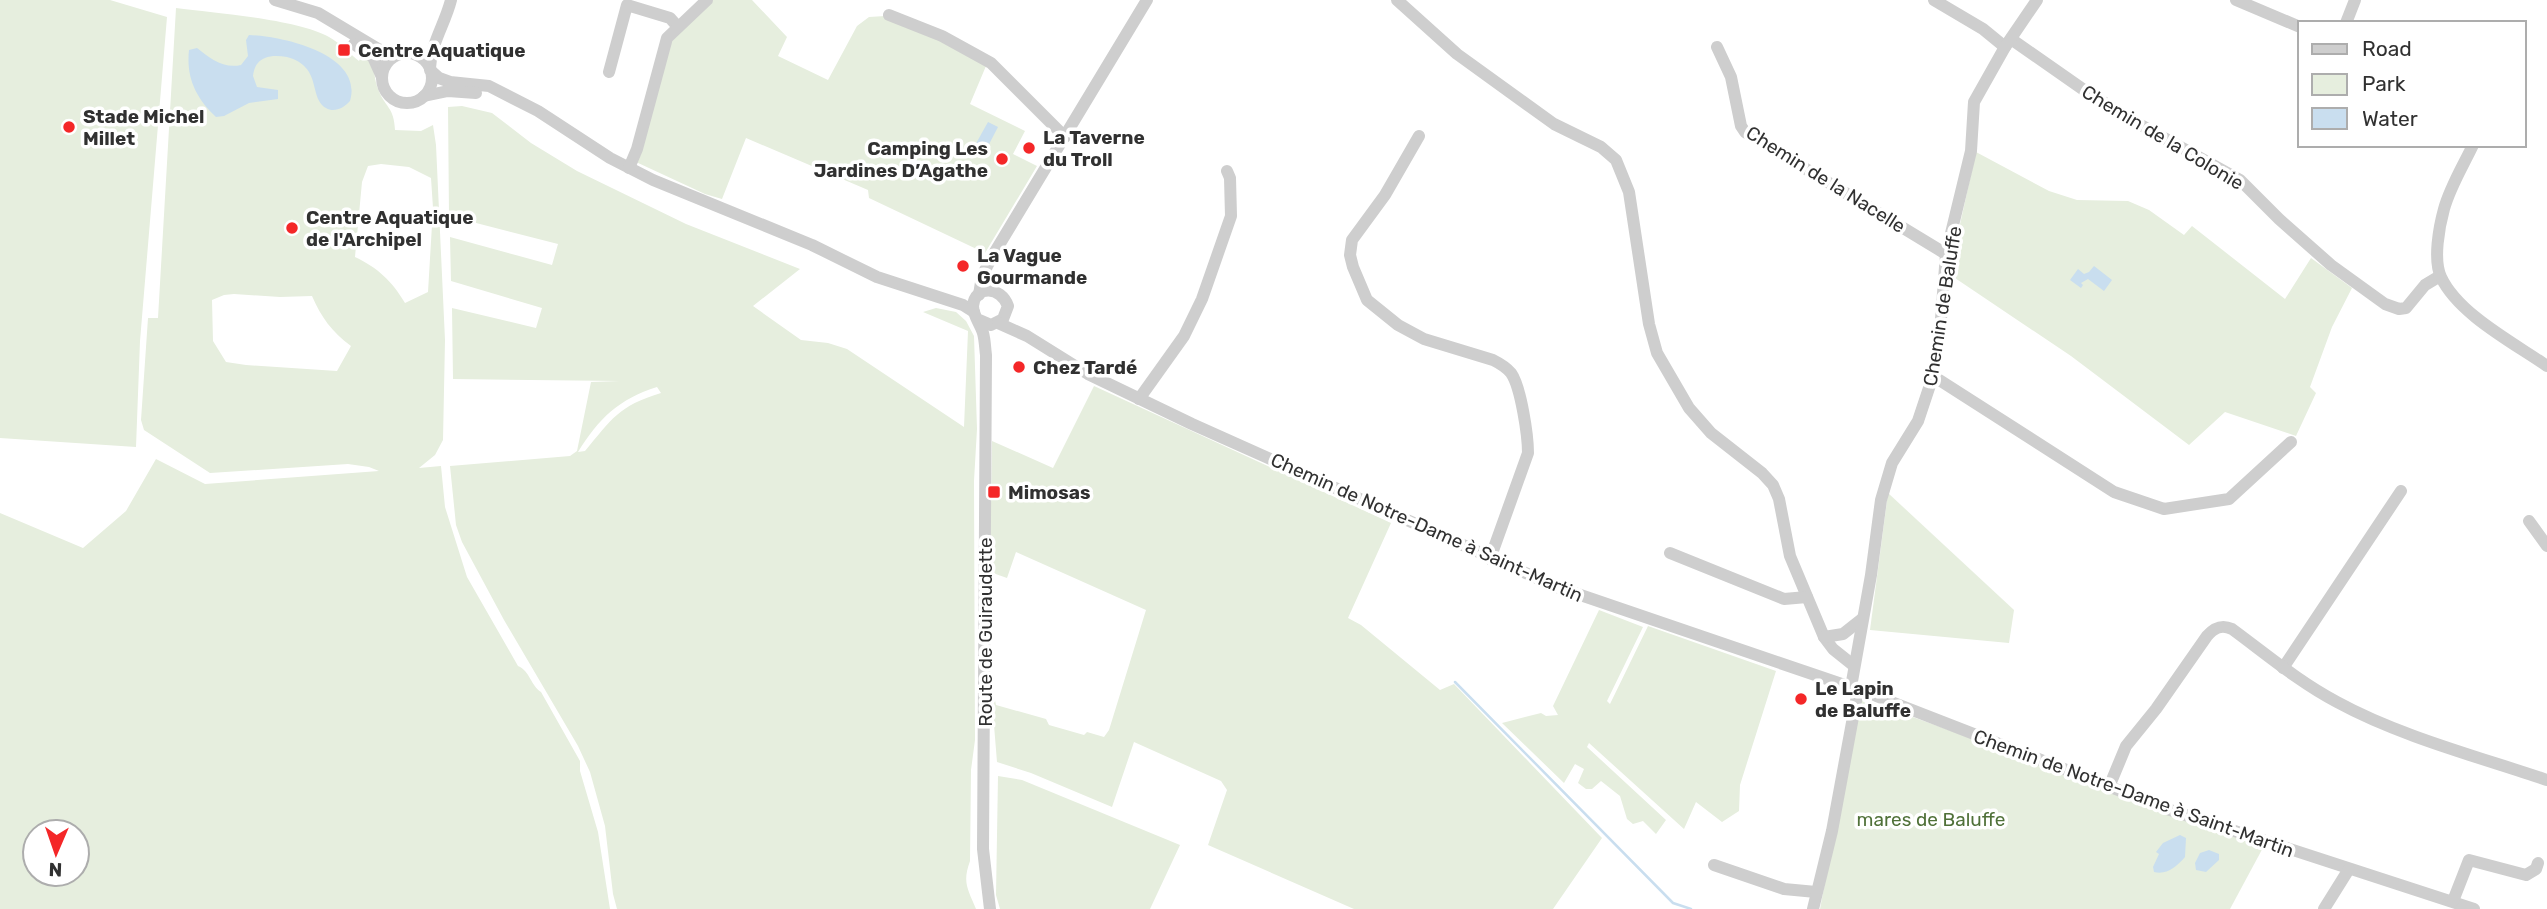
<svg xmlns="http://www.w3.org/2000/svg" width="2547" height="909" font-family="Rubik,sans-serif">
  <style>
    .green { fill: #e6eede; fill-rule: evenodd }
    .water { fill: #c9deef }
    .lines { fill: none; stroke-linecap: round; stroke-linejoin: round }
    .stream { stroke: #c9deef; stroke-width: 2.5 }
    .minor { stroke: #cecece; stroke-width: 12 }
    .poi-dot { fill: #f42728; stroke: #fff; stroke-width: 2.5 }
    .labels { text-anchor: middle; stroke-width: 7; stroke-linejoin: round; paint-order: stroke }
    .poi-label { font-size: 19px; font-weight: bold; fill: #313131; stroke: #fff; text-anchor: start }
    .street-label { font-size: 19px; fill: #313131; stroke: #fff }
    .park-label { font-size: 19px; fill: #507139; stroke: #fff }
  </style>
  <rect width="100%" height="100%" fill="#fff"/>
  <g class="green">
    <polygon points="0,0 110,0 167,17 140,341 136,447 0,438"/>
    <polygon points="710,0 752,0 787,37 778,56 828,80 857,26 869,17 885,16 929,34 986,66 970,104 1025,131 1013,154 1037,166 985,253 869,198 868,190 746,138 722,199 705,194 636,162 669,39"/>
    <path d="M176 8C215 13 297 19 329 37 340 43 349 53 359 61L362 54C378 66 372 73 378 89 385 108 394 106 395 130L421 131 433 125 436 145 445 340 443 440 435 455 419 468 441 466 445 507 467 577 518 666C530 671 531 686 541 692L580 761V771L598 832 610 909H0V513L83 548 126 511 156 459 205 484 379 471 369 467 348 464 210 473 144 430 141 420 148 318H158ZM381 164 409 167 431 178 433 208 428 292 405 303C392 281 378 268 355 257L362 182 368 166ZM234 294 280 297 312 296C321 317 332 332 351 346L337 371 246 365 226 362 213 341 212 300 224 295ZM35 832H77V874H35Z"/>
    <path d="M462 106 492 113 531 143 577 171 686 224 800 269 753 306 801 340 828 343 847 349 964 427 968 331 923 312 936 308 956 312 966 321 974 336 977 429 974 481 975 740 971 770 970 861C962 883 968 889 976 909H617L613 894 605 826 590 772 578 746 504 620 462 542 456 525 450 466 570 456 577 451 591 382 620 381 453 379 452 308 536 328 542 308 451 281 450 237 552 265 558 244 449 216 448 107ZM657 387 661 393C618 406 612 419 585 451L578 452C599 418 619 399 657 387Z"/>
    <polygon points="1976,152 2049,191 2077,200 2128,201 2149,210 2184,235 2192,226 2285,299 2311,258 2352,288 2332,327 2310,387 2316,393 2296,436 2225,412 2189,445 2071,356 1949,274"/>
    <polygon points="1094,386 1391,523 1348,618 1361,625 1440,690 1454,684 1602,838 1553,909 1354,909 1208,845 1227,790 1221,781 1134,742 1112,807 1031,773 997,762 990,676 996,705 1046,719 1049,725 1084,735 1087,732 1104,737 1109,730 1146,610 1016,552 1007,578 990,572 992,441 1053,468"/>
    <polygon points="1888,493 2014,610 2009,643 1870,630"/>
    <polygon points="1599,610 1643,627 1607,701 1610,704 1648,626 1776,671 1740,785 1739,811 1722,822 1696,802 1684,829 1589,743 1587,747 1666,820 1656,834 1643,821 1633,824 1627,819 1620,796 1601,781 1592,789 1586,789 1578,783 1584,769 1575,764 1564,783 1502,723 1541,713 1546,716 1558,715 1553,706"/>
    <polygon points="1860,698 2265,844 2230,909 1820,909"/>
    <polygon points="998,776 1022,780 1180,845 1150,909 1000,909 996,895"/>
  </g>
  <g class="water">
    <path d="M249 35C282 36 364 54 350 101 344 108 334 113 326 108 308 97 323 67 287 57 280 56 272 55 265 58 257 61 254 68 253 76L257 87 278 90V99L249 103 224 116 216 117C196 98 186 78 189 50L197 48C210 58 223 69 241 65L248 56 246 40Z"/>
    <polygon points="988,122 998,127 985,152 974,147"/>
    <polygon points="2094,266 2112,280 2104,291 2088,279 2081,283 2083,285 2081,288 2070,280 2078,269 2084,274 2089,272"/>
    <path d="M2180 835 2186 838 2185 857C2176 867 2167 875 2154 872L2153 867 2159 854 2156 852 2163 843Z"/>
    <polygon points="2209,850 2219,854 2219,860 2206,872 2196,870 2195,863 2200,853"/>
  </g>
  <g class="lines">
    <polyline class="stream" points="1455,682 1673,903 1691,909"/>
    <g class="minor">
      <polyline points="275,0 318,13 378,49 398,55"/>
      <polyline points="1397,0 1457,54 1554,124 1601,147 1616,160 1629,192 1649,324 1657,353 1689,408 1711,433 1762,473 1773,485 1779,499 1790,556 1824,637 1833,649 1853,665"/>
      <polyline points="1934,0 1983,29 2005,47"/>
      <polyline points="2236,0 2300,27"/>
      <polyline points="889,15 942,36 991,63 1065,137"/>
      <polyline points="2346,23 2355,0"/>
      <polyline points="2011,39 2084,90 2139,124 2240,180 2279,219 2331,265 2385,304 2399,309 2406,308 2425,285 2440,276"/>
      <polyline points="354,44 373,57 382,77"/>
      <polyline points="1717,47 1731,77 1741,126 1745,132 1946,254"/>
      <circle cx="407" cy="78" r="25"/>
      <path d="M430 68C431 43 445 24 451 0"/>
      <polyline points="430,70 439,78 450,82 489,86 538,111 610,158 653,180 812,245 877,277 963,305 974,312"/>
      <polyline points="609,72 627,5 670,18 678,27"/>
      <polyline points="424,96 448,91 476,93"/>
      <path d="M1419 136 1385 195 1352 240 1350 255 1353 267 1367 300 1398 325 1424 339 1493 360C1499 363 1506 367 1511 373 1521 387 1528 436 1528 453L1490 559"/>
      <path d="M2473 145C2463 166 2450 187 2444 209 2439 227 2433 260 2441 277 2458 314 2514 343 2547 366"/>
      <polyline points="629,168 637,149 667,38 707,0"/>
      <polyline points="979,295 982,276 993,255 1147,0"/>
      <path d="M977 319 991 325 1003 319 1008 306C1001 286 975 285 973 306 973 315 980 324 983 333 985 340 985 348 986 355L983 849 990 909"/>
      <polyline points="998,323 1027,336 1088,374 1192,424 1557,587 1871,694 2167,809 2474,909"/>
      <polyline points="1933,376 2114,492 2164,509 2229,499 2291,442"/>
      <polyline points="1139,399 1184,336 1202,299 1231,216 1230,178 1227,171"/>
      <polyline points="2529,521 2547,546"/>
      <polyline points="1670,553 1784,599 1807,597"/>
      <polyline points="1824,637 1843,634 1862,619"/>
      <polyline points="2283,668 2401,491"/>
      <polyline points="1851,687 1871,575 1881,500 1892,463 1918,421 1933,376 1939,345 1946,254 1971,151 1974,102 2005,47 2037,0"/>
      <path d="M2109 787 2126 746 2156 709 2207 636C2214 628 2221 624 2232 629 2266 654 2299 682 2337 702 2399 736 2479 757 2547 780"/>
      <polyline points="1714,865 1784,889 1816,892"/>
      <polyline points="2453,901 2469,860 2526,875 2536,869 2538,863"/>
      <polyline points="1813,909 1832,831 1858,690"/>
      <polyline points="2324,909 2349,869"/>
    </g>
  </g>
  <g class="poi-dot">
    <rect x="337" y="43" width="14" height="14" rx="3.5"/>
    <circle cx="69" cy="127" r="7"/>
    <circle cx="1029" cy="148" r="7"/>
    <circle cx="1002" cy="159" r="7"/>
    <circle cx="292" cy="228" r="7"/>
    <circle cx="963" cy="266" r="7"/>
    <circle cx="1019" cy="367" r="7"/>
    <rect x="987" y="485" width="14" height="14" rx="3.5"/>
    <circle cx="1801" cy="699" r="7"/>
  </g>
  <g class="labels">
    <g class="poi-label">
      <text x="358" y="57">Centre Aquatique</text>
      <text x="83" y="123">Stade Michel<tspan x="83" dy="22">Millet</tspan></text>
      <text x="1043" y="144">La Taverne<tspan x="1043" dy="22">du Troll</tspan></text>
      <text x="988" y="155" text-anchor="end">Camping Les<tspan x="988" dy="22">Jardines D’Agathe</tspan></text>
      <text x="306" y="224">Centre Aquatique<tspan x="306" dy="22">de l'Archipel</tspan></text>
      <text x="977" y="262">La Vague<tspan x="977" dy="22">Gourmande</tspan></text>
      <text x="1033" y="374">Chez Tardé</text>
      <text x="1008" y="499">Mimosas</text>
      <text x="1815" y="695">Le Lapin<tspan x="1815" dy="22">de Baluffe</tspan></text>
    </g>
    <g class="street-label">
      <text transform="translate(2163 137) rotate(31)" y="7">Chemin de la Colonie</text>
      <text transform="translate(1826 179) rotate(32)" y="7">Chemin de la Nacelle</text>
      <text transform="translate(1942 306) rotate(-81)" y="7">Chemin de Baluffe</text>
      <text transform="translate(1427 527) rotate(24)" y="7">Chemin de Notre-Dame à Saint-Martin</text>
      <text transform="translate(985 632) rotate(-90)" y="7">Route de Guiraudette</text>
      <text transform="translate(2134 793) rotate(20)" y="7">Chemin de Notre-Dame à Saint-Martin</text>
    </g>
    <g class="park-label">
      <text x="1931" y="826">mares de Baluffe</text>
    </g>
  </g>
  <rect x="2298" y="21" width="228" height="126" fill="#ffffff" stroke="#adadad" stroke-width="2"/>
  <rect x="2312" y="44" width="35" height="10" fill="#cecece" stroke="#adadad" stroke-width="2"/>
  <text x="2362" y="56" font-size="21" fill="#313131">Road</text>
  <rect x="2312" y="74" width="35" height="21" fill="#e6eede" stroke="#adadad" stroke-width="2"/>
  <text x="2362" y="91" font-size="21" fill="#313131">Park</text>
  <rect x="2312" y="108" width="35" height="21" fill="#c9deef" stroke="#adadad" stroke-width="2"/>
  <text x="2362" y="126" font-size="21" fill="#313131">Water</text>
  <g transform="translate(56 853) rotate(182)"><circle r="33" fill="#ffffff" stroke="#adadad" stroke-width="2"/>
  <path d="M0-5L12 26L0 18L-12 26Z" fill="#f42728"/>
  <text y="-10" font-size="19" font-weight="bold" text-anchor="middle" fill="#313131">N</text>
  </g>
</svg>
